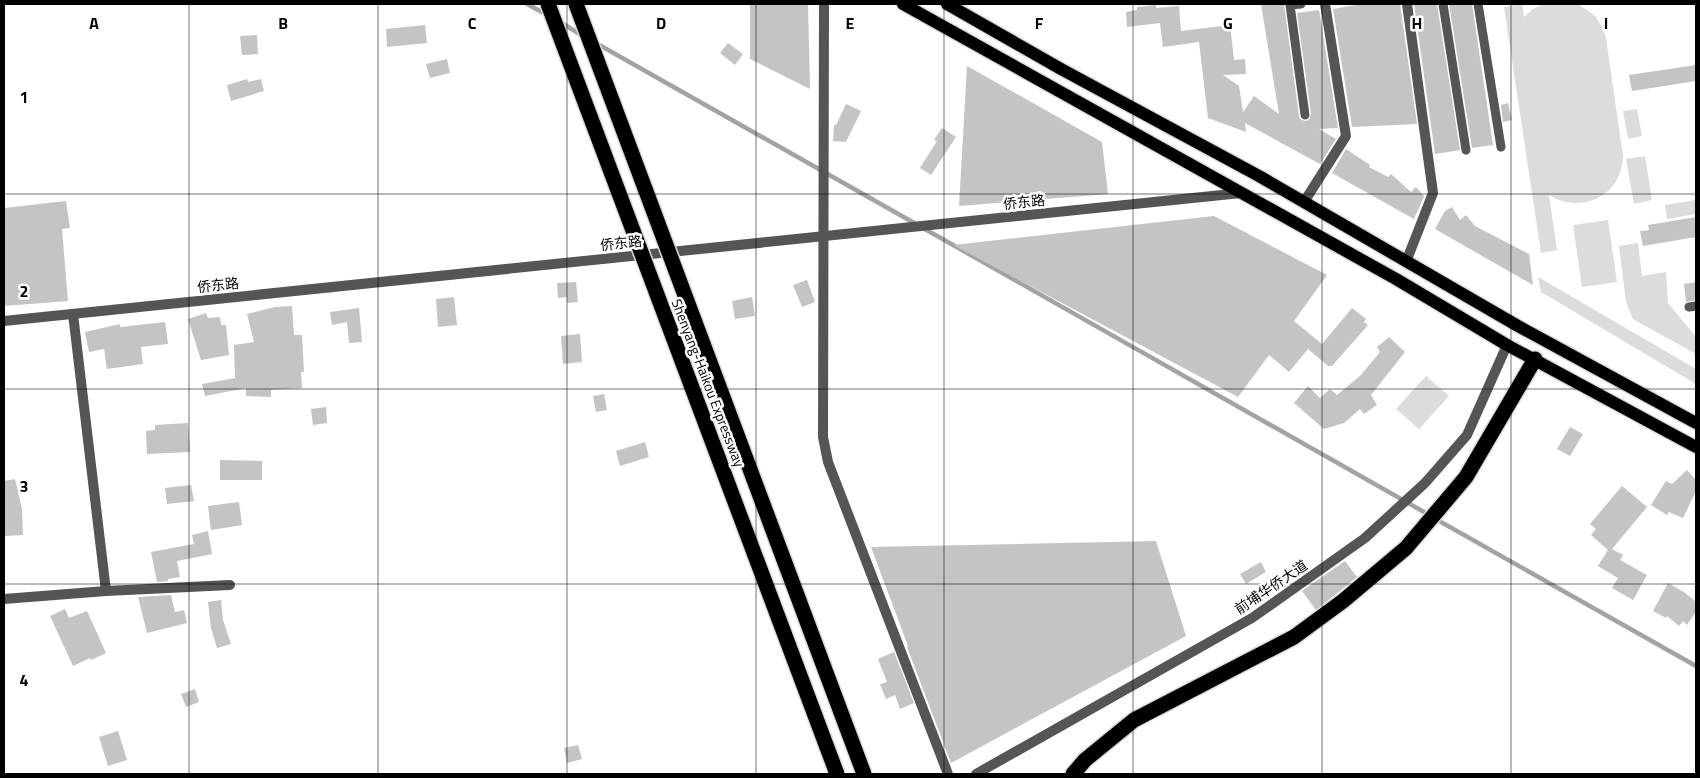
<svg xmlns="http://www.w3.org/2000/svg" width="1700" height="778" font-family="'Titillium Web','Noto Sans SC',sans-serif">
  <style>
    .green { fill: #dcdcdc }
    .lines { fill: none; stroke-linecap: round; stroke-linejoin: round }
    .stream { stroke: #a3a3a3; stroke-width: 4.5 }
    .building { fill: #c4c4c4 }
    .primary-casing { stroke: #dbdbdb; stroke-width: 15 }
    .motorway-casing { stroke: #dbdbdb; stroke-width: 18 }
    .service { stroke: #555; stroke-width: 9 }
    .minor { stroke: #555; stroke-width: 10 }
    .primary { stroke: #000; stroke-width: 12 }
    .motorway { stroke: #000; stroke-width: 15 }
    .motorway-bridge-casing { stroke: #dbdbdb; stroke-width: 18; stroke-linecap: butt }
    .motorway-bridge { stroke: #000; stroke-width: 15 }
    .grid { fill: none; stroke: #000; stroke-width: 1; stroke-opacity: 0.55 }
    .labels { text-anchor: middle; stroke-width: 5; stroke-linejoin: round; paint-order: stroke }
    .street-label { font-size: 14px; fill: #000; stroke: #fff }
    .grid-label { font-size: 16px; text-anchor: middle; font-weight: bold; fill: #000; stroke: #fff; stroke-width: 5; stroke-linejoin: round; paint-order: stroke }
  </style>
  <rect width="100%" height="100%" fill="#fff"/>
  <g class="green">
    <path d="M1522 4 1524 17 1533 9 1544 4H1577L1587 10 1596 17 1602 27 1606 38 1623 156C1622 196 1582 215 1549 195L1557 250 1541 253 1504 7Z"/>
    <polygon points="1637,109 1642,136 1628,139 1623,111"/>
    <polygon points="1645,156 1652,200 1634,204 1626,159"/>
    <polygon points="1696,200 1696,214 1667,219 1665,205"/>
    <polygon points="1608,220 1617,282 1582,287 1573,225"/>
    <polygon points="1638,243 1642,276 1666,272 1668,303 1696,337 1696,354 1633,319 1626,302 1619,246"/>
    <polygon points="1538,277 1696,369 1696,384 1541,292"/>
    <polygon points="1426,376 1449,396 1419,429 1396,409"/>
  </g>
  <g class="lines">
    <g class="stream">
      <polyline points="527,4 549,16"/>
      <polyline points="560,22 583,36"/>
      <polyline points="594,42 916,224"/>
      <polyline points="923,228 1424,512"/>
      <polyline points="1441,522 1696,666"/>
    </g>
  </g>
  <g class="building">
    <polygon points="750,4 808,4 810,89 750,59"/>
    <polygon points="1261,4 1284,4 1299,116 1300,119 1305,121 1309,120 1311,114 1297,13 1319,10 1338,128 1319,129 1336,139 1320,164 1245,123 1246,132 1208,118 1199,42 1163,47 1160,23 1127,27 1126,12 1137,10 1137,7 1156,5 1156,8 1179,6 1181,31 1230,25 1234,60 1245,59 1246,74 1223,75 1239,86 1243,112 1254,96 1279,114"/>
    <polygon points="1361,4 1400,4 1417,124 1352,127 1333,9"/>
    <polygon points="1414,4 1437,4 1460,150 1435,154"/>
    <polygon points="1449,4 1472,4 1493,145 1472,148"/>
    <polygon points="425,25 427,43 387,47 386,29"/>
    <polygon points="257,35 258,54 242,55 240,36"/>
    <polygon points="728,43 743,54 735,65 720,53"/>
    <polygon points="447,59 450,73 430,78 426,64"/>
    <polygon points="1696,65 1696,81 1632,91 1629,75"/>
    <polygon points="967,66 1102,142 1108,194 959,206"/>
    <polygon points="247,79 248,82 261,79 264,91 231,101 227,85"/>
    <polygon points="1508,103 1512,120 1503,122 1501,105"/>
    <polygon points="846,104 861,111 846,142 833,141 834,125 836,125"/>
    <polygon points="942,128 956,137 931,175 920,168 937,141 934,140"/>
    <polygon points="1346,149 1370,165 1369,167 1388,177 1391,174 1411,192 1416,187 1424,196 1414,219 1332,173"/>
    <polygon points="66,201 70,228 62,229 68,301 4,306 4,208"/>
    <polygon points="1452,207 1460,220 1466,215 1475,226 1529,254 1533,285 1435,229 1445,211"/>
    <polygon points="1214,216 1327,275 1294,321 1322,344 1352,308 1366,319 1364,322 1368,325 1332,366 1328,366 1308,349 1289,372 1269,355 1238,397 953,245"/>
    <polygon points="1696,217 1696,237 1643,246 1640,231 1649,230 1648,225"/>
    <polygon points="807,280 815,302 802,307 793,285"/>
    <polygon points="576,282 578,302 567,303 567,297 558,298 557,283"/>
    <polygon points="1696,282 1696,300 1686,302 1684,284"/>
    <polygon points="454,297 457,325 438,327 436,299"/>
    <polygon points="752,297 755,316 735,319 732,301"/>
    <polygon points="292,306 294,335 302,335 304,372 301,372 302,388 271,390 271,397 246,396 246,388 205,396 202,384 235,378 234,345 254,342 247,314 275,307"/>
    <polygon points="359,308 362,342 349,343 347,322 332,325 330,312"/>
    <polygon points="206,313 208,318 220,317 221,325 226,325 229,355 201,360 188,319"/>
    <polygon points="165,322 168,344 141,347 143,364 107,369 104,349 89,352 85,332 120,324 120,327"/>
    <polygon points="580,334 582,362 563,364 561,336"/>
    <polygon points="1389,337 1405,352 1371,395 1377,405 1364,414 1360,409 1344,423 1324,429 1294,403 1308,386 1320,398 1330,389 1337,395 1360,376 1380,352 1377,347"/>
    <polygon points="604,394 607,410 596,412 593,396"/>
    <polygon points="326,407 327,423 313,425 311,409"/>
    <polygon points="188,423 190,452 147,454 146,431 155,430 155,425"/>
    <polygon points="1570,427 1583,434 1570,456 1557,449"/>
    <polygon points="645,442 649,457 620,466 616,451"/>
    <polygon points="220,460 262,461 262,480 220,480"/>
    <polygon points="1687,470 1696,480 1696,491 1683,518 1669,512 1667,515 1651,505 1666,481 1672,484"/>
    <polygon points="15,479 22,509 23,535 4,536 4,481"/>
    <polygon points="191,485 194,501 167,504 165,488"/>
    <polygon points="1622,486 1647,507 1612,549 1623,555 1620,560 1647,575 1633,600 1612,588 1618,578 1598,566 1608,550 1591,535 1596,529 1590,524"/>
    <polygon points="239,502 242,525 211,530 208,506"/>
    <polygon points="208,531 212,554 177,561 180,577 168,579 168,581 157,582 151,552 194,544 192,535"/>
    <polygon points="1156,541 1186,636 951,763 907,647 908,646 871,547"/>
    <polygon points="1345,561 1357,577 1316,610 1302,591"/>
    <polygon points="1261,562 1266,572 1246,584 1240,574"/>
    <polygon points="1668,583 1684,592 1696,602 1696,612 1687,625 1683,621 1679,626 1667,616 1666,618 1653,611"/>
    <polygon points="171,595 175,612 184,610 187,623 147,633 138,597"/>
    <polygon points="221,600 223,620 231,644 217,648 211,628 208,602"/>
    <polygon points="65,609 69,618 87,611 106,653 91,660 90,658 73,666 50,616"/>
    <polygon points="894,652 914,703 900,709 895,695 886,699 880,684 887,682 878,659"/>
    <polygon points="195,689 199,702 186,707 181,694"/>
    <polygon points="118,731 127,760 108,766 99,737"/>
    <polygon points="578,745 582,759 567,763 564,748"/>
  </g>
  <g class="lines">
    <g class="primary-casing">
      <g id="primary">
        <polyline points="903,4 1396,279 1507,345 1696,447"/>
        <polyline points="947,4 1061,69 1259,176 1518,326 1696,423"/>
      </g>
    </g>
    <g class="motorway-casing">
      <polyline id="motorway" points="1073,774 1085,760 1134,720 1294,637 1343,601 1406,548 1466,477 1535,359"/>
    </g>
    <g class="service">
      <polyline points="1301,4 1290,5 1305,115"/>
      <polyline points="1443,4 1466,150"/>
      <polyline points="1478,4 1501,147"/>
      <polyline points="1689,307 1696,306"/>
    </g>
    <g class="minor">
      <polyline points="824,4 823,437 828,462 948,774"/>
      <polyline points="1304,202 1346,136 1325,4"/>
      <polyline points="1406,262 1433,193 1407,4"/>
      <polyline points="73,314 106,591"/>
      <polyline points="4,321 1241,193"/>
      <polyline points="4,599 106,591 230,585"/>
      <polyline points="976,774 1252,618 1365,538 1425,483 1467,435 1507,345"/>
    </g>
    <use href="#primary" class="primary"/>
    <use href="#motorway" class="motorway"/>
    <g class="motorway-bridge-casing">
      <g id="motorway-bridge">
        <polyline points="548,4 837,774"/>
        <polyline points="576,4 864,774"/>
      </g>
    </g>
    <use href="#motorway-bridge" class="motorway-bridge"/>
  </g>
  <path class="grid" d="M189 4V774M378 4V774M567 4V774M756 4V774M944 4V774M1133 4V774M1322 4V774M1511 4V774M4 194H1696M4 389H1696M4 584H1696"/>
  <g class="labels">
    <g class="street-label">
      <text transform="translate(1024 202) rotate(-6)" y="5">侨东路</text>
      <text transform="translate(621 243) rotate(-6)" y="5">侨东路</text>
      <text transform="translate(218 285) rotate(-6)" y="5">侨东路</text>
      <text transform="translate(708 383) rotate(69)" y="5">Shenyang-Haikou Expressway</text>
      <text transform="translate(1271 587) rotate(-34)" y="5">前埔华侨大道</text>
    </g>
  </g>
  <g class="grid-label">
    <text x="94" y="29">A</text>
    <text x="283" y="29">B</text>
    <text x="472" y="29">C</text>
    <text x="661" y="29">D</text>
    <text x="850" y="29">E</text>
    <text x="1039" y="29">F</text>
    <text x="1228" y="29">G</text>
    <text x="1417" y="29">H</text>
    <text x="1606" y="29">I</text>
    <text x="24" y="103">1</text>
    <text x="24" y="297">2</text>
    <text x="24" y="492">3</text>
    <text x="24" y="686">4</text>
  </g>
  <rect width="1700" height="778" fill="none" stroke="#000000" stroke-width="10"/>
</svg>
